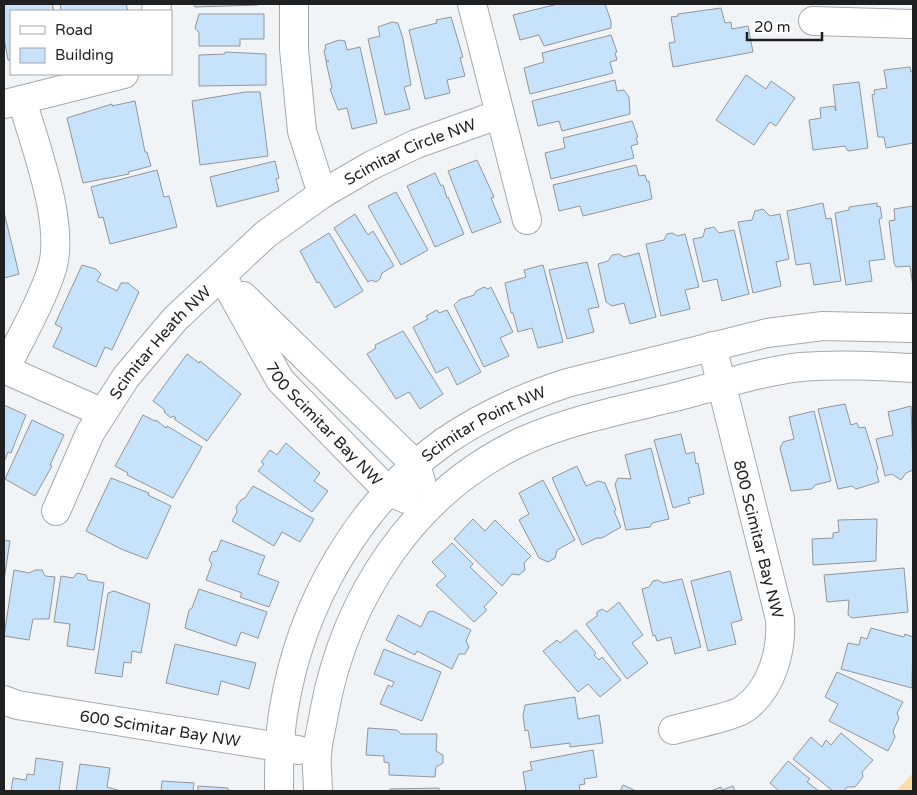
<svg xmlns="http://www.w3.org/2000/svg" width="917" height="795" font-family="'Varela Round',sans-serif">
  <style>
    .green { fill: #fadea3 }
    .building { fill: #c6e3fb; stroke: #93969a }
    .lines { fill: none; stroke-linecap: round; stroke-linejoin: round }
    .minor-casing { stroke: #a6aaad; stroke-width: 30 }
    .minor { stroke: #fff; stroke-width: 28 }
    .labels { text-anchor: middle; stroke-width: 5; stroke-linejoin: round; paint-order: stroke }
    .street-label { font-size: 16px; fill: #1f2021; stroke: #fff }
  </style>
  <rect width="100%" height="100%" fill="#f0f4f7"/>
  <polygon class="green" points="913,773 913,791 896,791"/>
  <g class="building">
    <polygon points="4,4 52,4 54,11 11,11 11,60 8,60 4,38"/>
    <polygon points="60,4 126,4 128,11 61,11"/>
    <polygon points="194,4 258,4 258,5 195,7"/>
    <polygon points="558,4 605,4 611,21 611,28 544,46 539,35 520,40 513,15"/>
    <polygon points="721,8 725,23 731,22 732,29 748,26 753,52 673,67 669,43 675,42 671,17 678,16 678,14"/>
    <polygon points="199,14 264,14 264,39 240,39 240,46 199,46 199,33 195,28"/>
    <polygon points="451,17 463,57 460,58 465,76 447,80 450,93 425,99 409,30 437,23 436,20"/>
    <polygon points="392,22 398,23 403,39 411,85 404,87 410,109 385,115 368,39 380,36 378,27"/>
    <polygon points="611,35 617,52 615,53 617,60 610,62 613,73 530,94 524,68 544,62 542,53"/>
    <polygon points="339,40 345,41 347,50 360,47 377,123 352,129 347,108 338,110 330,89 332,88 326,62 329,61 326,61 324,50 326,49 325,45"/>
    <polygon points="225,52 266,54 266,85 199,86 199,55 225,54"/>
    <polygon points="910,67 911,72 913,71 913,143 886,148 884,137 878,137 872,95 875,94 874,90 887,88 884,70"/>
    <polygon points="746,75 766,89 771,81 795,98 776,126 770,122 754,145 716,120"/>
    <polygon points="615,80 617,91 624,90 629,97 630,114 562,131 559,121 538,126 532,101"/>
    <polygon points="859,82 868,148 848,151 845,146 813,150 809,120 821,118 820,108 834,106 836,111 833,85"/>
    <polygon points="245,92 260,92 268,156 200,165 192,101"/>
    <polygon points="135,101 145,152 147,152 151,166 128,172 129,174 83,183 67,118 112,104 112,106"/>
    <polygon points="632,121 638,137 636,138 638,144 631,146 634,158 551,179 545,153 565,148 563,138"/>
    <polygon points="477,160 494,197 491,198 501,222 472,233 448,171"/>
    <polygon points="275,161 279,178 276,179 279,191 217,207 210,177"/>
    <polygon points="636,165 639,176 645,175 647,181 649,181 652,199 583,216 580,206 559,211 553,185"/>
    <polygon points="157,170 164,197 169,196 177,227 110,244 103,217 99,218 91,187"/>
    <polygon points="435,173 441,186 443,185 447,198 448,197 464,234 435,247 407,186"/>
    <polygon points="396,192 428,250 401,265 368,206"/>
    <polygon points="823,203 826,219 831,218 841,281 814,285 810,263 796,265 787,211"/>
    <polygon points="877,203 877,207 880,206 882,218 879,219 885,259 869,261 872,281 846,285 835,213 849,210 849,207"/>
    <polygon points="913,206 913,287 910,266 896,267 894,263 889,221 895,220 894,209"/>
    <polygon points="763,209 770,216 780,214 789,259 776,262 781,286 753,293 738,222 752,220 755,211"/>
    <polygon points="4,212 19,274 4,278"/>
    <polygon points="355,214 368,235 373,231 394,266 382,273 380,279 376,282 371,280 368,282 334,228"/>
    <polygon points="714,227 719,233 734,230 749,294 722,301 717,279 703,282 693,239 703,237 705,229"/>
    <polygon points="329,233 363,291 335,308 319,282 317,283 300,251"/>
    <polygon points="672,233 678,236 685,234 699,287 685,290 690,309 661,316 646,244 664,240 667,234"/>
    <polygon points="639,253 656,317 630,324 624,303 612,306 606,302 598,264 608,261 612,255 619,254 624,257"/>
    <polygon points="587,262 599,307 588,309 594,332 567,339 549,270"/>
    <polygon points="82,265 96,269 101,274 97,281 117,291 121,283 128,283 139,292 112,350 105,347 96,367 53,347 62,328 55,324"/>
    <polygon points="543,265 563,342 538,348 532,328 518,332 513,313 511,313 505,283 526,277 524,270"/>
    <polygon points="484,287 488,289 491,287 513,332 500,338 509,356 484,367 454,305 459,300 474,295 476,291"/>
    <polygon points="437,310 439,313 447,310 481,372 457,385 448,367 436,373 413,327 428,319 426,316"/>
    <polygon points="403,331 443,394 420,409 409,392 396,399 367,354 376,348 375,345"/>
    <polygon points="187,354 199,363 200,361 241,394 207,441 174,419 176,418 173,416 171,418 164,412 165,410 153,401"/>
    <polygon points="845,404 851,425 857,423 859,428 865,427 878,469 876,471 879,482 856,489 852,486 838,489 818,409"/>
    <polygon points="4,405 26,415 11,453 8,452 4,462"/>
    <polygon points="911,406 913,470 906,473 901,480 892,474 885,476 876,439 893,435 888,412"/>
    <polygon points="814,411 831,481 815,485 812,489 791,491 780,448 783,442 794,439 789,417"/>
    <polygon points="143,415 155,421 156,420 166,428 167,426 202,447 173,498 127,475 128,473 115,466"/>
    <polygon points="32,420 64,435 50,465 52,466 35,496 5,479"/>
    <polygon points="681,434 686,454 694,452 696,464 698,463 704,494 688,498 690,503 673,508 654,440"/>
    <polygon points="286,443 320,473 314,481 328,491 312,512 258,471 264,464 261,462 270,450 277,455"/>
    <polygon points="651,448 669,519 652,523 650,527 626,530 615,484 618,478 631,479 625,455"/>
    <polygon points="577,466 586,486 598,481 605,483 616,510 614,511 621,527 602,538 597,538 582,545 552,478"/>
    <polygon points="111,478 149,493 148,495 171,506 147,559 121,549 86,531"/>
    <polygon points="543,480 575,540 557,550 555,558 548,562 539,558 519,520 529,514 519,493"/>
    <polygon points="253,486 314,519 300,542 282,532 274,546 232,521 237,512 236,507 241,500 245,498"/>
    <polygon points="473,519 485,531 495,520 531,556 524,563 525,570 519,575 512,574 502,586 454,539"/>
    <polygon points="877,519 876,561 813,565 812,539 833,538 833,533 839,532 838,520"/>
    <polygon points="4,540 10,541 4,580"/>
    <polygon points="221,540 265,556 258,574 279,582 269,607 240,597 242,593 206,580 212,564 209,560 212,552 217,551"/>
    <polygon points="452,543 473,564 470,567 497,593 484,607 487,610 474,622 436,585 446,576 432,562"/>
    <polygon points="904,568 908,612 852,618 848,615 849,600 827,602 824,575"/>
    <polygon points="14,570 29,573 35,570 42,570 45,576 55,577 49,619 33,619 29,640 4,636"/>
    <polygon points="730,571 742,620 731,623 736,644 708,651 691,581"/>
    <polygon points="77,573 86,575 88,580 104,583 94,650 67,646 70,624 54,622 61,576 73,578"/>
    <polygon points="682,579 701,647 675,654 671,637 657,641 655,635 653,636 642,589 649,587 653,581 658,580 663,583"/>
    <polygon points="199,589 267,612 258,638 241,632 236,646 185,628 189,610 192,608"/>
    <polygon points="114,591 150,604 141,653 132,651 131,663 124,662 122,677 95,673 108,593"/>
    <polygon points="619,602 643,635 632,643 648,663 627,679 586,624 597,616 597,612 602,609 607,612"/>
    <polygon points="433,611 471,630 466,641 469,647 465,654 459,654 452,669 417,651 415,655 386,640 398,615 421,627 428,612"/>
    <polygon points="871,628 904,637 905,634 913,637 912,688 841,669 848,643 859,645 861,637 867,639"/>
    <polygon points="576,630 596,653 594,655 599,660 602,657 621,680 600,697 588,684 578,692 543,651 557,640 560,643"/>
    <polygon points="175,644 256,663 249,689 221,681 218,695 166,683"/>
    <polygon points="384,649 441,672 422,721 380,704 388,685 392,687 394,682 374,674"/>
    <polygon points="837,672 903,702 897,713 899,718 893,731 895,737 888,751 829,721 838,704 825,697"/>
    <polygon points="575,697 578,719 599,715 603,743 570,747 570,743 531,748 528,730 525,731 523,715 525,705"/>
    <polygon points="368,728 397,730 401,734 437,734 436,751 443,755 443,763 436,767 435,777 389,775 389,763 384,762 384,756 366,755"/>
    <polygon points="841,733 873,760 862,772 863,777 855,787 847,787 844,791 833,791 793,759 811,737 822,747 826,740 831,745"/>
    <polygon points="593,750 597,777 584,779 585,784 579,785 580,791 526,791 523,772 532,770 530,762"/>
    <polygon points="36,758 63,762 59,791 11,791 13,778 26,780 27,774 34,775"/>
    <polygon points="788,761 810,779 807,782 819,791 779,791 770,783"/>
    <polygon points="80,764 110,768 107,787 121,791 76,791"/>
    <polygon points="162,781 194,783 193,791 161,791"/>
    <polygon points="623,785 636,791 620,791"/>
    <polygon points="198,786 228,788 228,791 198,791"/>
    <polygon points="733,786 735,791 711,791 721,787 722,790"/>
    <polygon points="439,788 439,791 390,791 390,789"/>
  </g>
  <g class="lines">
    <g class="minor-casing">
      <g id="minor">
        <polyline points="294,4 294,49 302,131 322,194"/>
        <polyline points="472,4 527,220"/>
        <polyline points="156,11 157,4"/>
        <polyline points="813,21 913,24"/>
        <polyline points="5,104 124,74"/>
        <path id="s1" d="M222 276 280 380 389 492 406 499"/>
        <polyline points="243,296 416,465 421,482"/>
        <polyline points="4,369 101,412"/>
        <path d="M5 370C20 338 40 306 51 272 67 227 35 146 22 100"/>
        <path id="s2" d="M56 511 90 433 126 377 175 319 266 234 322 194 372 165 416 144 500 114"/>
        <path id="s3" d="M4 700 17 705 298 750"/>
        <path d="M673 730C687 726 735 716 744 709 772 689 782 651 780 619L712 346"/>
        <path id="s4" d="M279 791C279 763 279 736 284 708 301 604 358 504 444 442 482 416 524 397 567 383L767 333 823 326 913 328"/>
        <path d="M318 791C318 779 316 766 317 754 318 740 322 726 324 713 345 598 414 491 523 441 570 420 621 410 671 398 711 388 761 371 801 367 838 364 876 366 913 368"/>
      </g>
    </g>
    <use href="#minor" class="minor"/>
  </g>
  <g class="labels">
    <g class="street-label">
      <text dy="6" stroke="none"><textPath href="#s2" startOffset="519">Scimitar Circle NW</textPath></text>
      <text dy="6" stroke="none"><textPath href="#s2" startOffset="200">Scimitar Heath NW</textPath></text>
      <text dy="6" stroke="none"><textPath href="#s1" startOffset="181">700 Scimitar Bay NW</textPath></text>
      <text dy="6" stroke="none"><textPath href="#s4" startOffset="445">Scimitar Point NW</textPath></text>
      <text transform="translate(759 539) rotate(76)" y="6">800 Scimitar Bay NW</text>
      <text dy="6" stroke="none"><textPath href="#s3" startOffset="159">600 Scimitar Bay NW</textPath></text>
    </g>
  </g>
  <rect width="917" height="795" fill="none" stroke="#1f2021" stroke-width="10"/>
  <rect x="10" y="10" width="162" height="65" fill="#ffffff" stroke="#a5a6a6"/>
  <rect x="20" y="26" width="25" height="8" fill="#ffffff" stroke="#a5a6a6"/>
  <text x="55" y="35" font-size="15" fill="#1f2021">Road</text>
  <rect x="20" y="48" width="25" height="15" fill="#c6e3fb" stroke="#a5a6a6"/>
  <text x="55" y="60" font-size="15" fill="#1f2021">Building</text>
  <path d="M747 32v8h75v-8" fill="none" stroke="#1f2021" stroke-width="2.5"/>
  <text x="754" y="32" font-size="15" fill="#1f2021" stroke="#ffffff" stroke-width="4" paint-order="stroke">20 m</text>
</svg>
